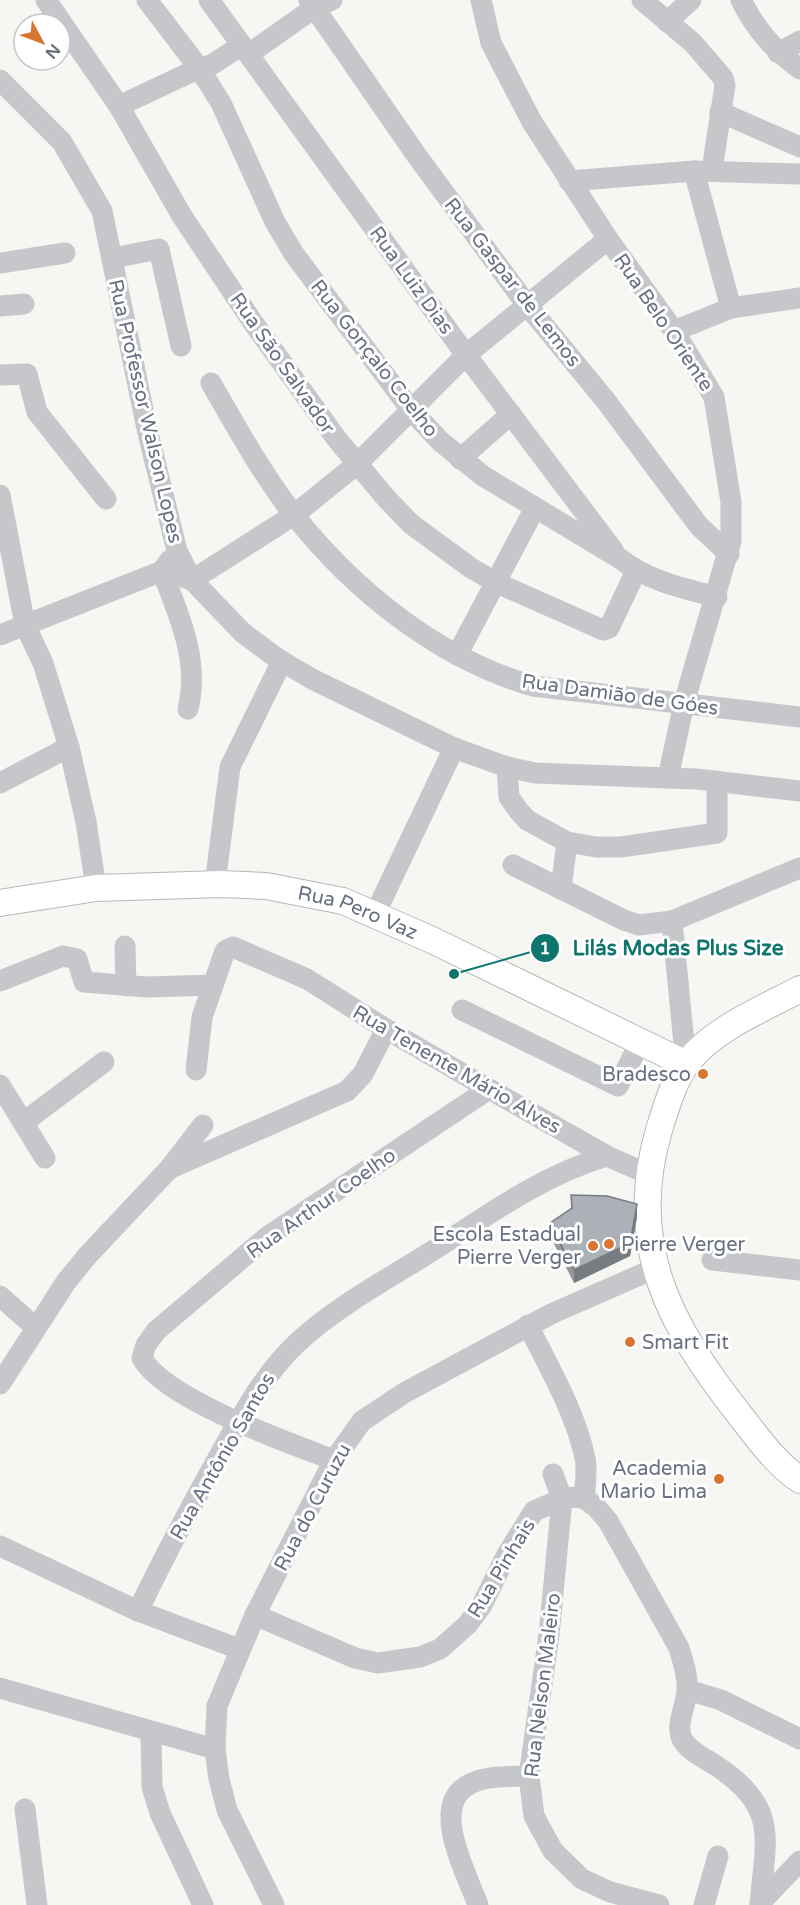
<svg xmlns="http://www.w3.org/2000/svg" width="800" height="1905" font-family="'Varela Round',sans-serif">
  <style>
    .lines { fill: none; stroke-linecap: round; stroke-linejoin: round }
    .major-casing { stroke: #b5b8bc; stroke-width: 28 }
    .minor { stroke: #c5c7cb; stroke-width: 21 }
    .major { stroke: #fff; stroke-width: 26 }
    .wall { fill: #93989d }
    .shaded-wall { fill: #787c80 }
    .building { fill: #abb1b7; stroke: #787c80; stroke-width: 1.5 }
    .poi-dot { fill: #d87531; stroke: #fff; stroke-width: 2 }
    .labels { text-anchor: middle; stroke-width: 6; stroke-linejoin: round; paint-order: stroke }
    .street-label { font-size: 20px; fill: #677182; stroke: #fff }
    .poi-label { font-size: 20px; fill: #677182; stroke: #fff; text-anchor: end }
    .leader { fill: none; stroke: #0f766e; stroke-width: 2 }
    .callout-dot { fill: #0f766e; stroke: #fff; stroke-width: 2 }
    .mark-label { font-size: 18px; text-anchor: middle; font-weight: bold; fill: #fff }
    .callout-label { font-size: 21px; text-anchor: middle; font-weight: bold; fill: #0f766e; stroke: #fff; stroke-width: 6; stroke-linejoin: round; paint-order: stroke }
  </style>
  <rect width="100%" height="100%" fill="#f6f6f3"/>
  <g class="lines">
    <g class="major-casing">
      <g id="major">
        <path id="s1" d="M0 903 96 888 221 884 266 886 343 901 432 940 686 1064"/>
        <path d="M800 989C763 1009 714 1028 687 1063 673 1082 666 1108 659 1130 625 1245 670 1326 739 1414 757 1437 775 1463 800 1480"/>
      </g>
    </g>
    <g class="minor">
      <polyline points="46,0 119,106 182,216 254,324 336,438 386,498 411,524 471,568 497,583 603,630 609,628 636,571"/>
      <path d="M147 0 199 68 221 103 275 222 294 254 412 411 440 441 483 476 619 558C648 581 682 588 717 597"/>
      <polyline points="209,0 466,355 613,550"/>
      <polyline points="309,0 417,156 527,305 606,401 699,526 729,554"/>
      <polyline points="481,0 491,43 532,122 608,239 674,331 714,397 731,502 731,541 684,703 668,778"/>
      <polyline points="642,0 693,43 723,78 725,85 712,170"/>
      <path d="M741 0C756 30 773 49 800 69"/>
      <polyline points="667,22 691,0"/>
      <polyline points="778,53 800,41"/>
      <polyline points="249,54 314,8 332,0"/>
      <polyline points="0,80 62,142 102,211 147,429 177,551 192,580 243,633 278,659 312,679 454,748 507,767 535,773 696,779 800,791"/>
      <polyline points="119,106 191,72 213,64 242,45"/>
      <polyline points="720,112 800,147"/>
      <polyline points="694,171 731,308"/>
      <polyline points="569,181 694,171 800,174"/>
      <polyline points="113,258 159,249 181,346"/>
      <polyline points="0,263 65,253"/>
      <polyline points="0,306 24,304"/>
      <polyline points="674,331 731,308 800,298"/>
      <polyline points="0,375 27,374 37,412 106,499"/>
      <path d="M211 383C237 428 262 474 294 515 354 591 439 659 533 686L800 717"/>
      <polyline points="460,459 511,414"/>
      <polyline points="0,495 25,625 43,663 69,747 86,822 96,888"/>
      <polyline points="162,571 192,580 294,515 357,464 466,355 608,239"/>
      <path d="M162 571C179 616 200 660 188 709"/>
      <polyline points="0,635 162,571 170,560"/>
      <polyline points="457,655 535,508"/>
      <polyline points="507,767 509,797 518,810 527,820 567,842 596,847 621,847 717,833 717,781"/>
      <polyline points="0,783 69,747"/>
      <polyline points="513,865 624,920 639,925 672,921 800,868"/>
      <polyline points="215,884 230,767 282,661"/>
      <polyline points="561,889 567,842"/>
      <polyline points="375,914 454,748"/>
      <polyline points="672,921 686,1064"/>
      <polyline points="125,946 126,986"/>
      <polyline points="0,981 63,956 77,959 84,982 147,987 213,985"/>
      <polyline points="462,1010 618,1086 640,1042"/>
      <polyline points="196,1070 202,1017 225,951 233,947 307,979 386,1029 489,1089 607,1156 650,1175"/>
      <polyline points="0,1085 45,1158"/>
      <polyline points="24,1122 104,1062"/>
      <polyline points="171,1168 347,1091 363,1074 386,1029"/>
      <polyline points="712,1260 800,1270"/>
      <polyline points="0,1296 35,1327"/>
      <path d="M528 1325C549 1368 575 1411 585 1458 588 1470 584 1486 585 1499"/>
      <polyline points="0,1384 66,1282 88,1255 169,1169 203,1125"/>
      <path d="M334 1460C289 1443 164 1399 142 1358L146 1345 156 1331 267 1237 489 1089"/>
      <polyline points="553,1474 562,1499 549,1635 529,1776 534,1816 553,1851 582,1879 610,1892 659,1905"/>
      <polyline points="0,1546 138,1611 239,1649"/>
      <path d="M138 1611C163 1559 190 1508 218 1458 241 1417 263 1375 297 1343 339 1304 392 1277 440 1246 493 1211 546 1174 607 1156"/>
      <path d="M255 1615 355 1658 378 1663 420 1657 440 1649 468 1624 482 1605 506 1556 534 1511 562 1499 576 1497 585 1499 596 1507 608 1521 679 1648C683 1662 688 1675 687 1689 687 1705 675 1724 682 1739 689 1752 707 1759 718 1767 780 1808 765 1841 760 1905"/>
      <polyline points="0,1688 215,1749"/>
      <polyline points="688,1690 721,1700 800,1739"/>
      <polyline points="151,1732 152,1787 160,1813 203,1905"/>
      <polyline points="25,1809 37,1905"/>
      <polyline points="760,1903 800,1861"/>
      <polyline points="274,1905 227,1810 219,1779 215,1749 217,1706 255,1615 334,1460 362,1421 404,1393 551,1314 656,1268"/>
      <path d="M478 1905C467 1874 428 1804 470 1784 487 1775 511 1777 529 1776"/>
      <polyline points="704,1905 718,1856"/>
    </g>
    <use href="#major" class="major"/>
  </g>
  <polygon class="wall" points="571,1195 637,1217 630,1256 574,1283 550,1236 550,1223 571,1208"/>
  <polygon class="shaded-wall" points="637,1204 637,1217 630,1256 574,1283 574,1270"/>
  <polygon class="building" points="571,1195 607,1196 637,1204 630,1243 574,1270 550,1223 572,1208"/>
  <g class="poi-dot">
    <circle cx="703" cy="1074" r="6"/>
    <circle cx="609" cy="1244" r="6"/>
    <circle cx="593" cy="1246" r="6"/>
    <circle cx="630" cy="1342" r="6"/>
    <circle cx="719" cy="1479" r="6"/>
  </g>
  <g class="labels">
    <g class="street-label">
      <text transform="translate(412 280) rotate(54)" y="7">Rua Luiz Dias</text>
      <text transform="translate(513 282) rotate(52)" y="7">Rua Gaspar de Lemos</text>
      <text transform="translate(664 322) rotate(56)" y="7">Rua Belo Oriente</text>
      <text transform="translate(375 358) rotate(52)" y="7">Rua Gonçalo Coelho</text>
      <text transform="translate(283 363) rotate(55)" y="7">Rua São Salvador</text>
      <text transform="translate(146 411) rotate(77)" y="7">Rua Professor Walson Lopes</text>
      <text transform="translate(620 694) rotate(8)" y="7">Rua Damião de Góes</text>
      <text dy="7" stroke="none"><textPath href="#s1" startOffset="363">Rua Pero Vaz</textPath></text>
      <text transform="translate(457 1069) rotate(30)" y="7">Rua Tenente Mário Alves</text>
      <text transform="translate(321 1203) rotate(-35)" y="7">Rua Arthur Coelho</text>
      <text transform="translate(222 1456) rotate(-60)" y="7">Rua Antônio Santos</text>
      <text transform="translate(312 1507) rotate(-62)" y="7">Rua do Curuzu</text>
      <text transform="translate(501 1568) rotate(-59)" y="7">Rua Pinhais</text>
      <text transform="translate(542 1685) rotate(-83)" y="7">Rua Nelson Maleiro</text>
    </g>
    <g class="poi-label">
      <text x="691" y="1081">Bradesco</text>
      <text x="581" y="1241">Escola Estadual<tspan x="581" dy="23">Pierre Verger</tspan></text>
      <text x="621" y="1251" text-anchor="start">Pierre Verger</text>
      <text x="642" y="1349" text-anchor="start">Smart Fit</text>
      <text x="707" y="1475">Academia<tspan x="707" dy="23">Mario Lima</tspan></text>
    </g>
  </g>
  <path class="leader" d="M454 974L545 948"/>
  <g class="callout-dot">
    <circle cx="454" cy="974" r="6"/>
    <circle cx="545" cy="948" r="15"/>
  </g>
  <g class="mark-label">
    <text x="545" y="954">1</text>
  </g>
  <g class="callout-label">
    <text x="678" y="955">Lilás Modas Plus Size</text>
  </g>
  <g transform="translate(42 42) rotate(131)"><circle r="28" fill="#ffffff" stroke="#c2c6cd" stroke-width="1.5"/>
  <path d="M0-4.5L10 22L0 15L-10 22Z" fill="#d87531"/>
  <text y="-9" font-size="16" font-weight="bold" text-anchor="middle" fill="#677182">N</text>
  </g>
</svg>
